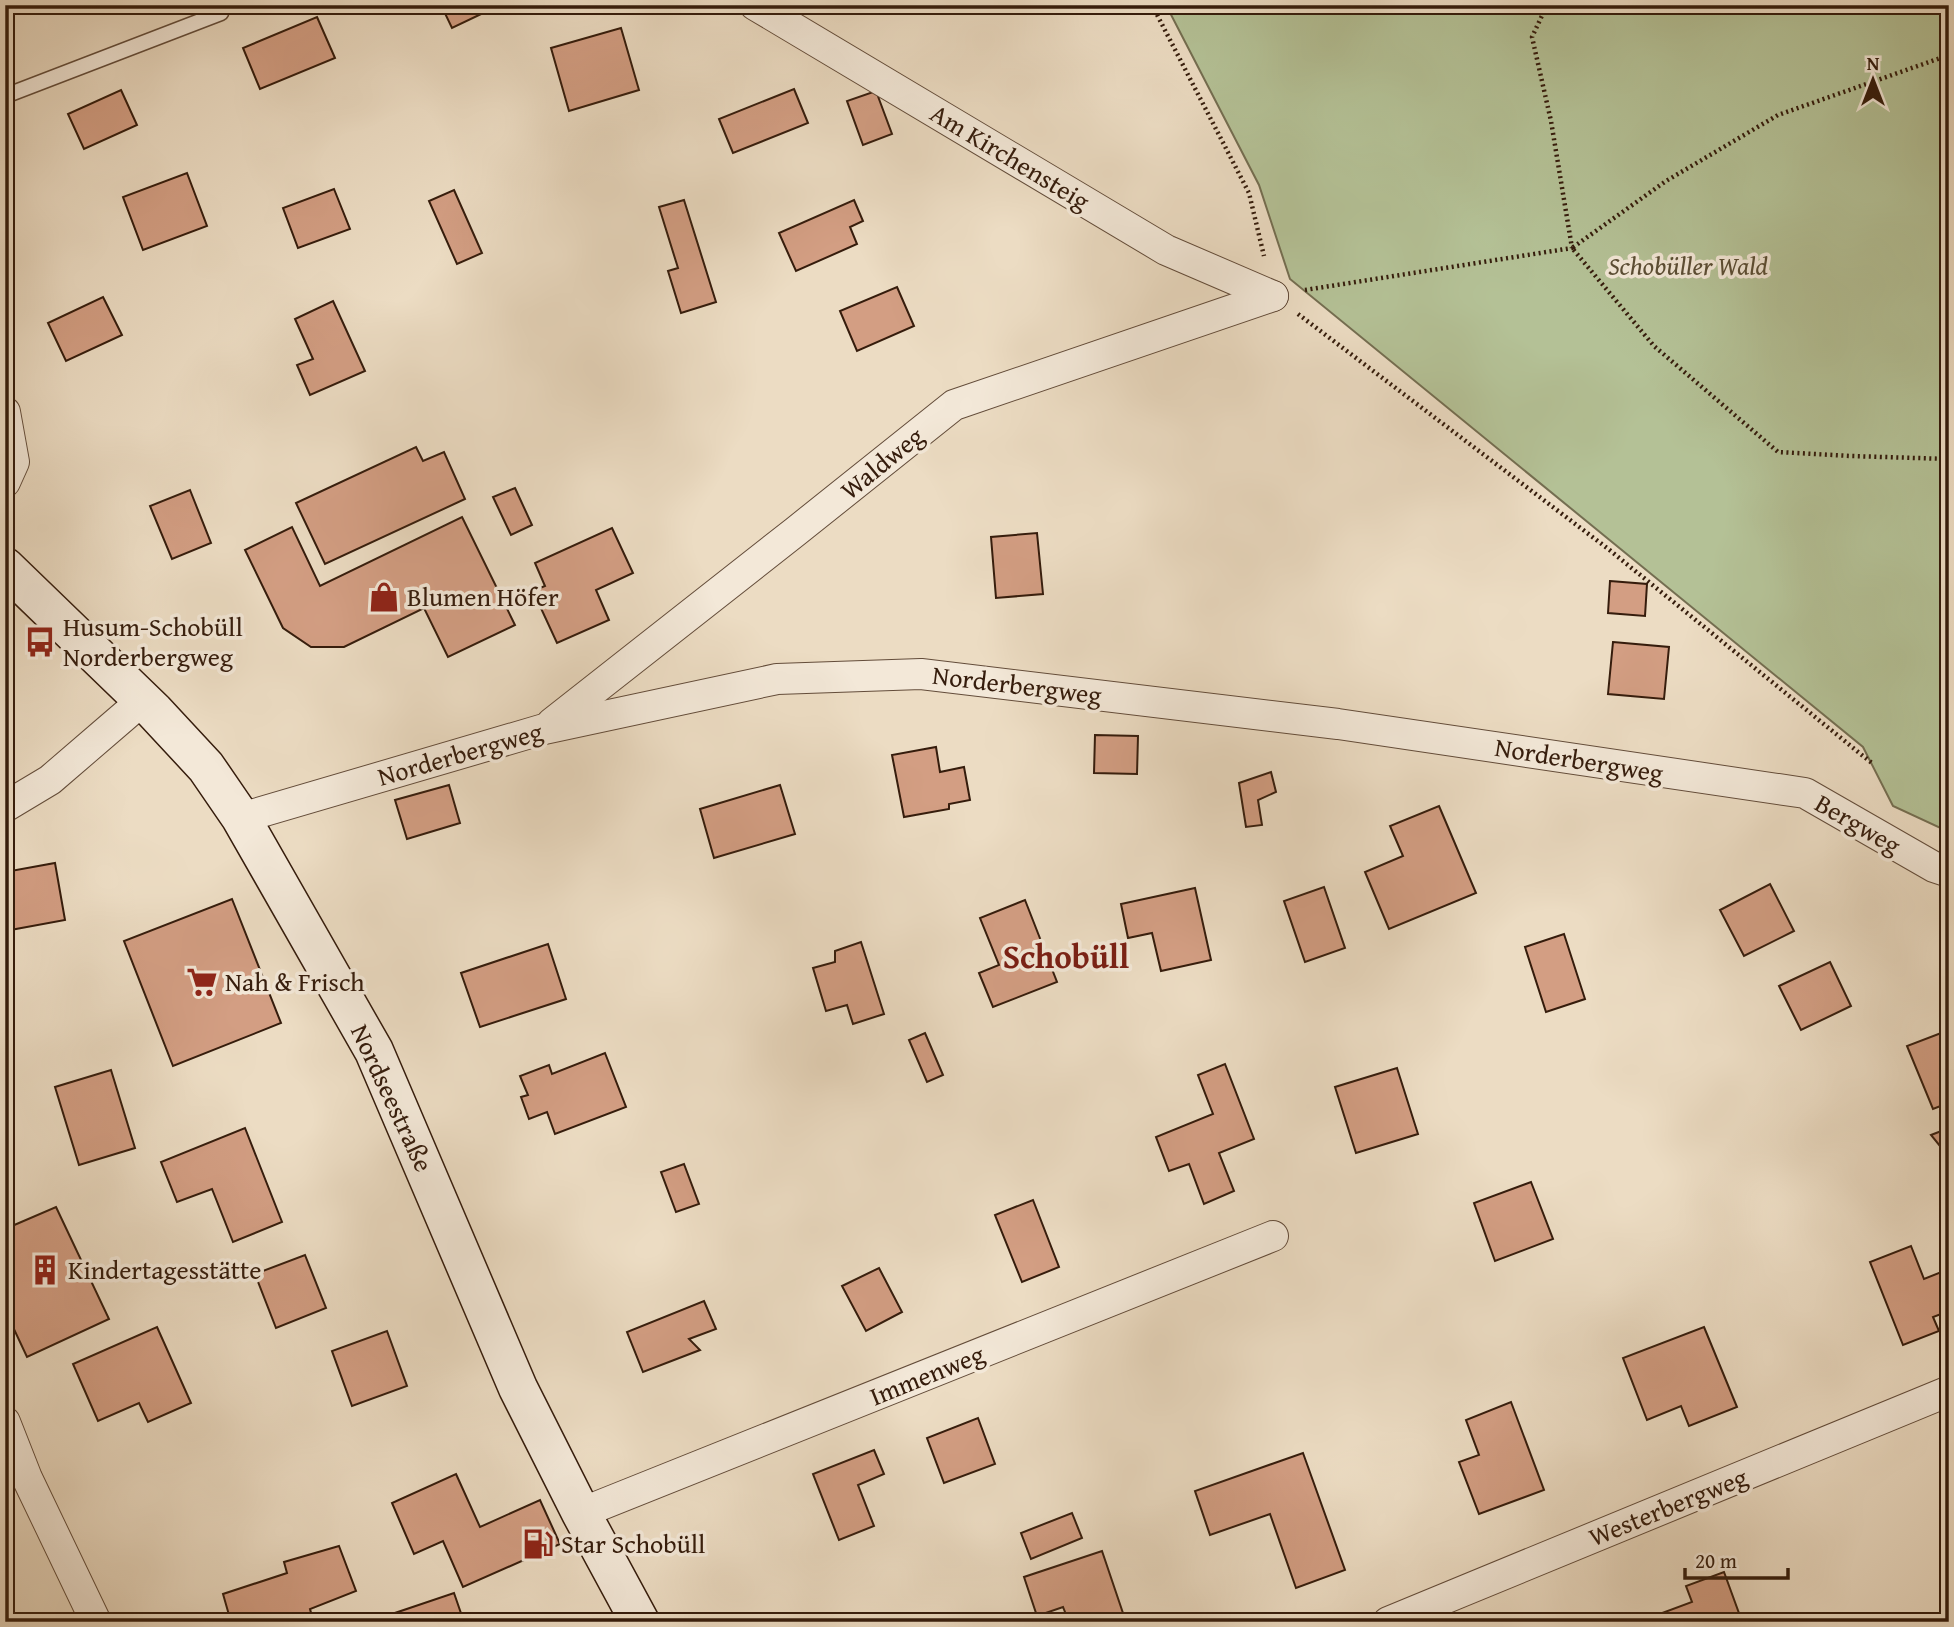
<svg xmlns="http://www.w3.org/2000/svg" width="1954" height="1627" font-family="'Gentium Book Plus',serif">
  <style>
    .green { fill: #b4c196; stroke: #746e51; stroke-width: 2 }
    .building { fill: #d39e83; stroke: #351c0c; stroke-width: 2 }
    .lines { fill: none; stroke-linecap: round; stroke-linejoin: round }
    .service-casing { stroke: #634c3a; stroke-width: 17 }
    .minor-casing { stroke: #634c3a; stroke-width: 32 }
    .secondary-casing { stroke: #351c0c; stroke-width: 41 }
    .path { stroke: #351c0c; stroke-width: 4.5; stroke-dasharray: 2 3.5; stroke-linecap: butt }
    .service { stroke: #f3e8d8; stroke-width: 14 }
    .minor { stroke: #f3e8d8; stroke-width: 30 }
    .secondary { stroke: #f3e8d8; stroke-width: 38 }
    .labels { text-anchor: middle; stroke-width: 7; stroke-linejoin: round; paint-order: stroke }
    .street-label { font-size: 26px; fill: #351c0c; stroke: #f3e8d8 }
    .park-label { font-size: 26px; font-style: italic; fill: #5b4e35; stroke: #f3e8d8 }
    .poi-label { font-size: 26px; fill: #351c0c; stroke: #f3e8d8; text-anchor: start }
    .district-label { font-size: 33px; font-weight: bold; fill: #7a1f14; stroke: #f3e8d8 }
  </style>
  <rect width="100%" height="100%" fill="#ecdcc3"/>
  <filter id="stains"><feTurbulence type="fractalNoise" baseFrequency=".00286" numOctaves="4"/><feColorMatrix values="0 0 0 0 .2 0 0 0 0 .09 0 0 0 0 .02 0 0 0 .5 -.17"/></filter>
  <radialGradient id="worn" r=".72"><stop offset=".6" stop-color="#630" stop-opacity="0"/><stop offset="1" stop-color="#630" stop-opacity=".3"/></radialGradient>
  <polygon class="green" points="1166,5 1949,5 1949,832 1893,806 1863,747 1290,279 1259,185"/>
  <g class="building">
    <polygon points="441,5 500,5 452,28"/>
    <polygon points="317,17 335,58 260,89 243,48"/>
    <polygon points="621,28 639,90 569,111 551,48"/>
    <polygon points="794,89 808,123 733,153 719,119"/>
    <polygon points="121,90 137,125 84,149 68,114"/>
    <polygon points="876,91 892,134 863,145 847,101"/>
    <polygon points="187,173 207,226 143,250 123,197"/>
    <polygon points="334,189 350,229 298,248 283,208"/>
    <polygon points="454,190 482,253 457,264 429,201"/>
    <polygon points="684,200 716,302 681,313 668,271 678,268 659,207"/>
    <polygon points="854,200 863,221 850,227 857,244 796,271 779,233"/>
    <polygon points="897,287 914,326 857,351 840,311"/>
    <polygon points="103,297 122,335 66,361 48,323"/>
    <polygon points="333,301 365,371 310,395 297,365 313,359 295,319"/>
    <polygon points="416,447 423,461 444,452 465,499 325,564 296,503"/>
    <polygon points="515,488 532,525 511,535 493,497"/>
    <polygon points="190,490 211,543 172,559 150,506"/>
    <polygon points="462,517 515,625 448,657 424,608 344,647 311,647 283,628 245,550 292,527 320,586"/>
    <polygon points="612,528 633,573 596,590 609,620 557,643 533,591 545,586 535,563"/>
    <polygon points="1037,533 1043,594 996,598 991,537"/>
    <polygon points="1610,581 1647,584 1645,616 1608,613"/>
    <polygon points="1613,642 1669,647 1664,699 1608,694"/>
    <polygon points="1095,735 1138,736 1137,774 1094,773"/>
    <polygon points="936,747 940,772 964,767 970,800 949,804 949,809 904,817 892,755"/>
    <polygon points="1271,772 1276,792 1258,800 1262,825 1246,827 1239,783"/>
    <polygon points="449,785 460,823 407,839 395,800"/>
    <polygon points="780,785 795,834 714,858 700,809"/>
    <polygon points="1439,806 1476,893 1389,929 1365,872 1403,856 1390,826"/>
    <polygon points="55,863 65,920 5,931 5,872"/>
    <polygon points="1770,884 1794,931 1744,956 1720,910"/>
    <polygon points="1324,887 1345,948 1305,962 1284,901"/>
    <polygon points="1195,888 1211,960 1161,971 1152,933 1128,938 1121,904"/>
    <polygon points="232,899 281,1023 173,1066 124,941"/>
    <polygon points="1025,900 1057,982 993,1007 979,973 999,965 980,918"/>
    <polygon points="1564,934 1585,999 1546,1012 1525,947"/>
    <polygon points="861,942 884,1014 853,1024 847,1005 826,1011 813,968 835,962 835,951"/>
    <polygon points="548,944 566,999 480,1027 461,973"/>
    <polygon points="1830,962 1851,1006 1801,1030 1779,986"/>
    <polygon points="1949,1030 1949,1118 1943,1105 1933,1109 1907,1046"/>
    <polygon points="925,1033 943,1075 927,1082 909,1040"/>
    <polygon points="605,1053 626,1107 555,1134 547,1112 529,1119 521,1097 528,1095 520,1076 549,1065 552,1074"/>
    <polygon points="1225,1064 1254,1139 1219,1153 1234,1191 1204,1204 1189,1164 1169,1171 1156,1137 1213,1114 1198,1075"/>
    <polygon points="1397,1068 1418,1134 1356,1153 1335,1087"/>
    <polygon points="111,1070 135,1148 79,1165 55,1087"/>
    <polygon points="245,1128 282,1222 233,1242 212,1189 177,1202 161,1162"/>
    <polygon points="1949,1128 1949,1149 1944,1151 1931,1135"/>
    <polygon points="684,1164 699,1204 676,1212 661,1172"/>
    <polygon points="1531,1182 1553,1239 1495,1261 1474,1203"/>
    <polygon points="1033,1200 1059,1267 1022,1282 995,1215"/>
    <polygon points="56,1207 109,1319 27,1357 5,1310 5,1229"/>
    <polygon points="1911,1246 1924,1279 1949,1269 1949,1311 1933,1317 1939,1331 1903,1345 1870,1262"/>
    <polygon points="305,1255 326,1308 276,1328 255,1274"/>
    <polygon points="879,1268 902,1312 866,1331 842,1286"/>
    <polygon points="704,1301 716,1329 689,1339 700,1350 643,1372 627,1332"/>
    <polygon points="157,1327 191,1403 148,1422 139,1403 98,1421 73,1364"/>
    <polygon points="1704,1327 1737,1407 1689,1426 1681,1406 1647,1420 1623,1358"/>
    <polygon points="387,1331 407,1386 352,1406 332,1351"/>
    <polygon points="1511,1402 1544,1490 1479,1514 1459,1462 1479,1455 1466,1420"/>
    <polygon points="978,1418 995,1464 944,1483 927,1438"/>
    <polygon points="874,1450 884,1474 858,1485 874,1526 839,1540 813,1474"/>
    <polygon points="1303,1453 1345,1570 1296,1588 1270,1514 1210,1535 1195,1491"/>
    <polygon points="456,1474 480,1527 540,1500 560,1544 463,1587 443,1541 414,1554 392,1503"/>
    <polygon points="1072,1513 1082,1538 1031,1559 1021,1533"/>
    <polygon points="339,1546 356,1591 310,1609 313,1620 308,1622 231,1622 223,1594 287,1573 284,1562"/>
    <polygon points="1102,1551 1126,1622 1069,1622 1063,1607 1037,1616 1024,1577"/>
    <polygon points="1724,1572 1740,1616 1724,1622 1638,1622 1692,1602 1686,1586"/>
    <polygon points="454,1593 464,1622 391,1622 389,1615"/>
  </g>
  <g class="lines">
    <g class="service-casing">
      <polyline id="service" points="5,96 221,13"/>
    </g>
    <g class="minor-casing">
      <g id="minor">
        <polyline points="755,5 1166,250 1273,296"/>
        <polyline points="5,412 14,462 5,482"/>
        <polyline points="552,723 795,532 954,405 1273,296"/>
        <polyline points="5,807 50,780 143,700"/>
        <polyline points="241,818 544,729 777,679 921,674 1338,724 1805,793 1934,867 1949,872"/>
        <polyline points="5,1422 27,1478 96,1622"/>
        <polyline points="581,1513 1273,1236"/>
        <polyline points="1388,1622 1949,1391"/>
      </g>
    </g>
    <g class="secondary-casing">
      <polyline id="secondary" points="5,567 154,711 206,767 241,818 374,1051 518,1388 581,1513 640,1622"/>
    </g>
    <g class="path">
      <polyline points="1152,5 1249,193 1264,256"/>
      <polyline points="1949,55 1778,115 1666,181 1572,248 1654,346 1778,452 1851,456 1949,459"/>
      <polyline points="1305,290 1572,248 1551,121 1532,37 1547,5"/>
      <polyline points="1298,314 1607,548 1873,764"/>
    </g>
    <use href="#service" class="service"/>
    <use href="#minor" class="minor"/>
    <use href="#secondary" class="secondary"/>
  </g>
  <defs>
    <g id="shop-bare" transform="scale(2.415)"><path d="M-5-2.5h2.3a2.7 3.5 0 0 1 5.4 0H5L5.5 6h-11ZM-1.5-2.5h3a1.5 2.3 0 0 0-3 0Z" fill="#8f2418" stroke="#f3e8d8" stroke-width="2.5" paint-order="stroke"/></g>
    <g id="bus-bare" transform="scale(2.415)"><path d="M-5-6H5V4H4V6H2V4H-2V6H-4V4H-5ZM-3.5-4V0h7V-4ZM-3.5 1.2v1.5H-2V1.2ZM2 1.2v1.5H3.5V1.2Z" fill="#8f2418" stroke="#f3e8d8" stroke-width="2.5" paint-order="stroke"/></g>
    <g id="supermarket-bare" transform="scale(2.415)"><path d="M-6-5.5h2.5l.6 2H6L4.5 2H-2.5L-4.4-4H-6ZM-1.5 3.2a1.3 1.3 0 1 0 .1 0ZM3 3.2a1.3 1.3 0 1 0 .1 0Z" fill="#8f2418" stroke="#f3e8d8" stroke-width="2.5" paint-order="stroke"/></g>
    <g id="building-bare" transform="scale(2.415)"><path d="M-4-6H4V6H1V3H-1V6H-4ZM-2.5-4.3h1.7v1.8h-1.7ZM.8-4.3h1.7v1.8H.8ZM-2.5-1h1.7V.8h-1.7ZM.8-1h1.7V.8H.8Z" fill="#8f2418" stroke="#f3e8d8" stroke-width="2.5" paint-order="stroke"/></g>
    <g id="fuel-bare" transform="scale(2.415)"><path d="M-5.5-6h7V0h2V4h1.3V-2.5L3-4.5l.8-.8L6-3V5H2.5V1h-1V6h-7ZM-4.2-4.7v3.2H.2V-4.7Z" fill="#8f2418" stroke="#f3e8d8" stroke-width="2.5" paint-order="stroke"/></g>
  </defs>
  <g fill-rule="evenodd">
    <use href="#shop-bare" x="384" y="597"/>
    <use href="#bus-bare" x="40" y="642"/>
    <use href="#supermarket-bare" x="202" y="982"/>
    <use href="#building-bare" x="45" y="1270"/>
    <use href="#fuel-bare" x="538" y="1544"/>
  </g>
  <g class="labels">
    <g class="street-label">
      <text transform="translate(1010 157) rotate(31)" y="9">Am Kirchensteig</text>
      <text transform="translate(882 463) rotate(-39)" y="9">Waldweg</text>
      <text transform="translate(1017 685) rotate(7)" y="9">Norderbergweg</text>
      <text transform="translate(460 754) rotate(-16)" y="9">Norderbergweg</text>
      <text transform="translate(1579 760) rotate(9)" y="9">Norderbergweg</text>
      <text transform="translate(1858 824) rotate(30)" y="9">Bergweg</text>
      <text transform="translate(392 1098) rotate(65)" y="9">Nordseestraße</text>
      <text transform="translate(927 1375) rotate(-22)" y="9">Immenweg</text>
      <text transform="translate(1668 1507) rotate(-22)" y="9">Westerbergweg</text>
    </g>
    <g class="park-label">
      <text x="1688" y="275">Schobüller Wald</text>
    </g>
    <g class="poi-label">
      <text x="407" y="606">Blumen Höfer</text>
      <text x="63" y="636">Husum-Schobüll<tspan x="63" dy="30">Norderbergweg</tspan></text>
      <text x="225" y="991">Nah &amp; Frisch</text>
      <text x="68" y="1279">Kindertagesstätte</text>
      <text x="561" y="1553">Star Schobüll</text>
    </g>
    <g class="district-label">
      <text x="1066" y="968">Schobüll</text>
    </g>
  </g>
  <rect width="1954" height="1627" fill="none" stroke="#ecdcc3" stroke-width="28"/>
  <rect x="7" y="7" width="1940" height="1613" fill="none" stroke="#351c0c" stroke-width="3.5"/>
  <rect x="14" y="14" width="1926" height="1599" fill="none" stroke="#351c0c" stroke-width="2"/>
  <g transform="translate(1873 80)" stroke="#f3e8d8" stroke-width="5" paint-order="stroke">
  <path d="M0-5L12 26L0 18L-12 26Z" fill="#351c0c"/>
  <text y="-10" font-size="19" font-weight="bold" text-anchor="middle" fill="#351c0c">N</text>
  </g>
  <path d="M1685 1568v10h103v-10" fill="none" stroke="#351c0c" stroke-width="3.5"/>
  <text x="1695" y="1568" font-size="21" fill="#351c0c" stroke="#f3e8d8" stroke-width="5" paint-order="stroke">20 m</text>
  <rect width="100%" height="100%" filter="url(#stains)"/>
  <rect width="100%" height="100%" fill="url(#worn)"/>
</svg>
